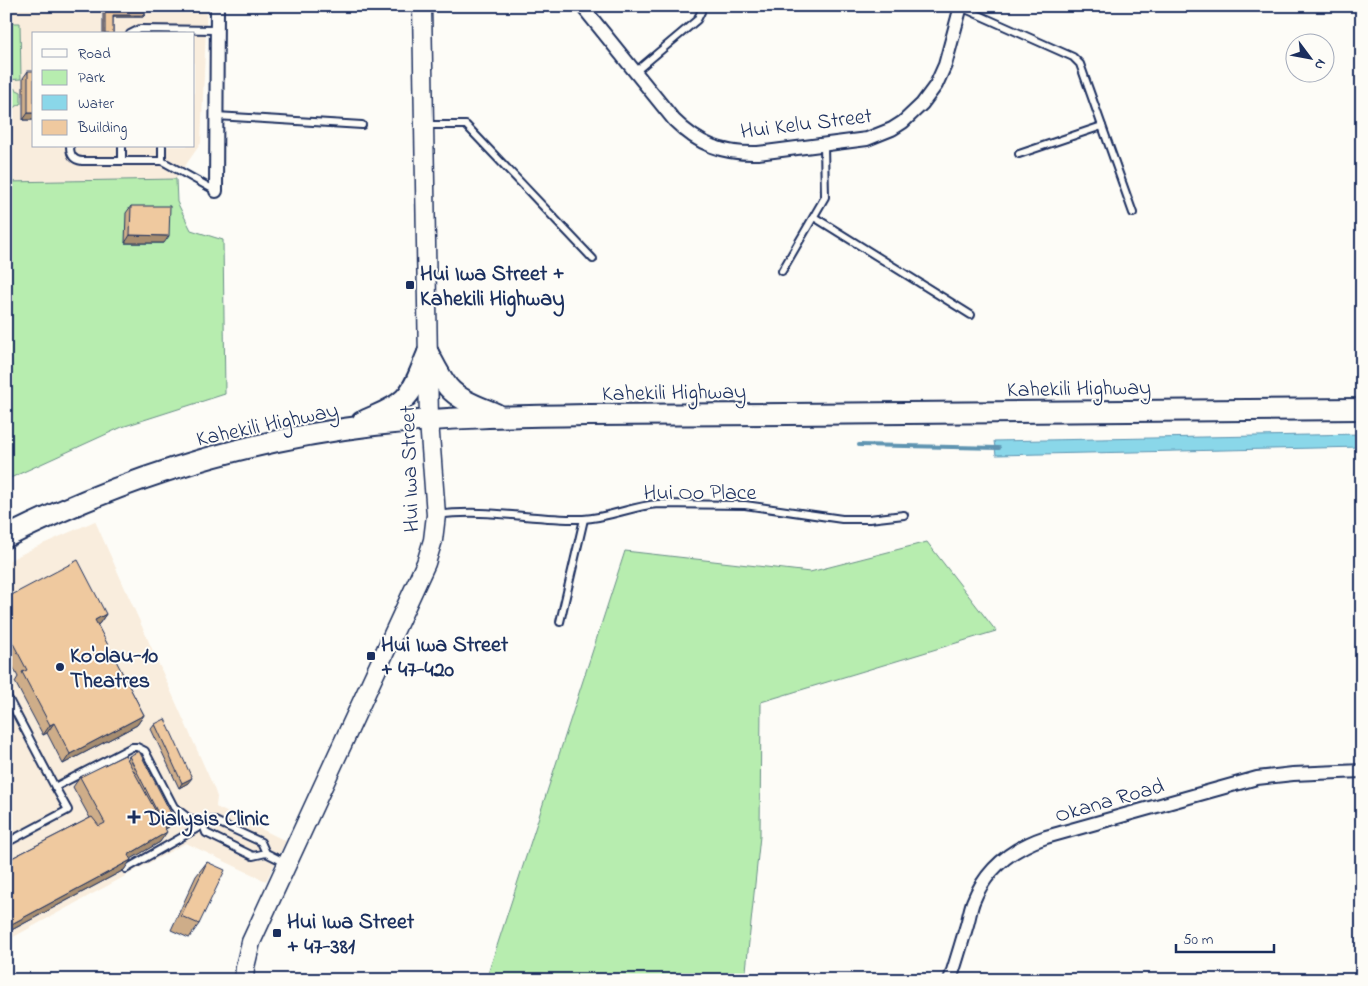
<svg xmlns="http://www.w3.org/2000/svg" width="1368" height="986" font-family="'Indie Flower',sans-serif">
  <style>
    .built { fill: #f9eddd; fill-rule: evenodd }
    .green { fill: #b7edaf; stroke: #698e86 }
    .water { fill: #8ad7e9; stroke: #5e94b1 }
    .lines { fill: none; stroke-linecap: round; stroke-linejoin: round }
    .stream { stroke: #5e94b1; stroke-width: 4 }
    .lane-casing { stroke: #1b2f5e; stroke-width: 10 }
    .street-casing { stroke: #1b2f5e; stroke-width: 16 }
    .secondary-casing { stroke: #1b2f5e; stroke-width: 21 }
    .primary-casing { stroke: #1b2f5e; stroke-width: 24 }
    .lane { stroke: #fdfcf7; stroke-width: 6 }
    .street { stroke: #fdfcf7; stroke-width: 12 }
    .secondary { stroke: #fdfcf7; stroke-width: 18 }
    .primary { stroke: #fdfcf7; stroke-width: 20 }
    .wall { fill: #cead89; stroke: #1b2f5e }
    .shaded-wall { fill: #a78d6f; stroke: #1b2f5e }
    .building { fill: #efc99f; stroke: #1b2f5e }
    .poi-dot { fill: #1b2f5e; stroke: #fdfcf7; stroke-width: 2 }
    .labels { text-anchor: middle; stroke-width: 4; stroke-linejoin: round; paint-order: stroke }
    .street-label { font-size: 22px; fill: #1b2f5e; stroke: #fdfcf7 }
    .poi-label { font-size: 22px; font-weight: bold; fill: #1b2f5e; stroke: #fdfcf7; text-anchor: start }
  </style>
  <rect width="100%" height="100%" fill="#fdfcf7"/>
  <filter id="ink" filterUnits="userSpaceOnUse"><feTurbulence type="fractalNoise" baseFrequency=".02" numOctaves="2"/><feDisplacementMap in="SourceGraphic" scale="10" xChannelSelector="R" yChannelSelector="G"/><feConvolveMatrix kernelMatrix="1 2 1 2 8 2 1 2 1" color-interpolation-filters="sRGB"/></filter>
  <g filter="url(#ink)">
    <g class="built">
      <path d="M6 6H207L201 143 176 179 6 182ZM34 34H194V146H34Z"/>
      <polygon points="95,521 214,788 217,797 216,807 286,841 266,881 186,843 6,941 6,562 36,547"/>
    </g>
    <g class="green">
      <polygon points="6,23 20,23 21,79 6,80"/>
      <polygon points="6,88 13,88 21,92 21,104 13,108 6,108"/>
      <polygon points="176,179 177,202 191,230 223,240 225,394 122,427 6,480 6,182"/>
      <polygon points="927,542 996,631 761,702 760,836 745,980 486,980 625,551 810,572"/>
    </g>
    <polygon class="water" points="1362,434 1362,447 996,455 994,441"/>
    <g class="lines">
      <polyline class="stream" points="859,445 999,448"/>
      <g class="lane-casing">
        <g id="lane">
          <polyline points="961,7 1073,57 1080,64 1133,213"/>
          <polyline points="130,34 140,29 216,30"/>
          <polyline points="635,72 697,20 701,12 702,6"/>
          <polyline points="216,116 362,125"/>
          <polyline points="425,125 466,125 593,259"/>
          <path d="M70 146C70 155 73 160 82 161H162V146"/>
          <polyline points="122,146 122,161"/>
          <polyline points="1019,154 1102,126"/>
          <polyline points="162,161 216,191"/>
          <polyline points="814,217 971,315"/>
          <polyline points="782,271 825,197 824,144"/>
          <path d="M437 515C486 508 534 520 583 519 609 518 632 506 658 504L745 505 842 519H869L904 515"/>
          <polyline points="560,622 584,519"/>
          <polyline points="6,694 55,787"/>
          <polyline points="6,843 68,810 55,787 132,747 137,747 145,751 174,807 187,817 203,825 206,833 253,856 266,853"/>
          <polyline points="126,869 203,825 213,820 261,842 266,853 286,863"/>
        </g>
      </g>
      <g class="street-casing">
        <g id="street">
          <path d="M582 6 674 120C699 145 723 154 758 153L867 139 892 129 903 122 922 104 936 85 945 65 961 6"/>
          <polyline points="216,191 217,6"/>
          <path d="M950 980C956 962 961 945 966 928 969 919 970 910 973 902 986 869 1013 848 1046 837L1257 778 1293 774 1362 771"/>
        </g>
      </g>
      <g class="secondary-casing">
        <polyline id="secondary" points="244,980 245,967 251,942 426,563 433,540 436,515 429,421 422,6"/>
      </g>
      <g class="primary-casing">
        <g id="primary">
          <path d="M428 353C434 364 440 377 448 387 460 401 480 407 496 414"/>
          <path d="M362 422C376 415 393 410 404 399 416 388 421 368 428 353"/>
          <path d="M6 537C122 479 246 440 374 425 445 417 517 416 588 415 655 415 722 414 788 414 980 412 1171 410 1362 409"/>
        </g>
      </g>
      <use href="#lane" class="lane"/>
      <use href="#street" class="street"/>
      <use href="#secondary" class="secondary"/>
      <use href="#primary" class="primary"/>
    </g>
    <g class="wall">
      <polygon points="137,6 145,6 145,15 143,17 113,17 113,34 103,34 103,10 105,7 137,7"/>
      <polygon points="28,71 34,120 23,120 23,78"/>
      <polygon points="131,206 164,243 125,243 126,213"/>
      <polygon points="6,598 106,614 99,624 97,625 144,715 137,725 63,764 47,733 43,735 15,682 18,677 6,653"/>
      <polygon points="155,724 188,783 179,788 151,729"/>
      <polygon points="129,756 174,819 169,827 165,829 160,842 130,859 124,870 6,933 6,861 90,818 73,787 80,777 128,759"/>
      <polygon points="207,862 199,924 189,938 171,930 196,876"/>
    </g>
    <g class="shaded-wall">
      <polygon points="113,15 145,15 143,17 111,17"/>
      <polygon points="28,113 34,113 34,120 23,120"/>
      <polygon points="130,235 169,236 164,243 125,243"/>
      <polygon points="106,614 99,624 88,630 95,620"/>
      <polygon points="144,715 137,725 63,764 70,754"/>
      <polygon points="54,723 47,733 43,735 50,725"/>
      <polygon points="192,778 188,783 179,788 182,783"/>
      <polygon points="174,819 169,827 159,832 164,825"/>
      <polygon points="167,832 160,842 121,865 128,855"/>
      <polygon points="131,860 124,870 6,933 6,927"/>
    </g>
    <g class="building">
      <polygon points="138,6 145,6 145,15 113,15 113,34 105,34 105,7 138,7"/>
      <rect x="28" y="71" width="6" height="42"/>
      <polygon points="131,206 170,206 169,236 130,235"/>
      <polygon points="78,560 106,614 95,620 144,715 70,754 54,723 50,725 22,672 27,670 6,630 6,598"/>
      <polygon points="165,719 192,778 182,783 155,724"/>
      <polygon points="139,751 174,819 164,825 129,756"/>
      <polygon points="125,755 167,832 128,855 131,860 6,927 6,861 92,817 99,826 105,823 80,777"/>
      <polygon points="207,862 225,870 199,924 181,916"/>
    </g>
  </g>
  <g class="poi-dot">
    <rect x="405" y="280" width="10" height="10" rx="2.5"/>
    <rect x="366" y="651" width="10" height="10" rx="2.5"/>
    <circle cx="60" cy="667" r="5"/>
    <path d="M131.5 809.5h5v5h5v5h-5v5h-5v-5h-5v-5h5z"/>
    <rect x="272" y="928" width="10" height="10" rx="2.5"/>
  </g>
  <g class="labels">
    <g class="street-label">
      <text transform="translate(806 122) rotate(-7)" y="8">Hui Kelu Street</text>
      <text transform="translate(1079 387) rotate(-1)" y="8">Kahekili Highway</text>
      <text transform="translate(674 391) rotate(-1)" y="8">Kahekili Highway</text>
      <text transform="translate(267 423) rotate(-12)" y="8">Kahekili Highway</text>
      <text transform="translate(408 469) rotate(-92)" y="8">Hui Iwa Street</text>
      <text x="700" y="499">Hui Oo Place</text>
      <text transform="translate(1109 799) rotate(-16)" y="8">Okana Road</text>
    </g>
    <g class="poi-label">
      <text x="420" y="280">Hui Iwa Street +<tspan x="420" dy="25">Kahekili Highway</tspan></text>
      <text x="381" y="651">Hui Iwa Street<tspan x="381" dy="25">+ 47-420</tspan></text>
      <text x="70" y="662">Ko'olau-10<tspan x="70" dy="25">Theatres</tspan></text>
      <text x="145" y="825">Dialysis Clinic</text>
      <text x="287" y="928">Hui Iwa Street<tspan x="287" dy="25">+ 47-381</tspan></text>
    </g>
  </g>
  <rect width="1368" height="986" fill="none" stroke="#fdfcf7" stroke-width="25"/>
  <rect x="12" y="12" width="1343" height="961" fill="none" stroke="#1b2f5e" stroke-width="2" filter="url(#ink)"/>
  <rect x="32" y="32" width="162" height="115" fill="#fdfcf7" stroke="#a3aaba"/>
  <rect x="42" y="49" width="25" height="8" fill="#fdfcf7" stroke="#a3aaba"/>
  <text x="78" y="58" font-size="15" fill="#1b2f5e">Road</text>
  <rect x="42" y="70" width="25" height="15" fill="#b7edaf" stroke="#a3aaba"/>
  <text x="78" y="82" font-size="15" fill="#1b2f5e">Park</text>
  <rect x="42" y="95" width="25" height="15" fill="#8ad7e9" stroke="#a3aaba"/>
  <text x="78" y="108" font-size="15" fill="#1b2f5e">Water</text>
  <rect x="42" y="120" width="25" height="15" fill="#efc99f" stroke="#a3aaba"/>
  <text x="78" y="132" font-size="15" fill="#1b2f5e">Building</text>
  <g transform="translate(1310 58) rotate(122)"><circle r="24" fill="#fdfcf7" stroke="#a3aaba"/>
  <path d="M0-4L9 19L0 12L-9 19Z" fill="#1b2f5e"/>
  <text y="-8" font-size="14" font-weight="bold" text-anchor="middle" fill="#1b2f5e">N</text>
  </g>
  <path d="M1176 944v8h98v-8" fill="none" stroke="#1b2f5e" stroke-width="2.5"/>
  <text x="1183" y="944" font-size="15" fill="#1b2f5e" stroke="#fdfcf7" stroke-width="4" paint-order="stroke">50 m</text>
</svg>
